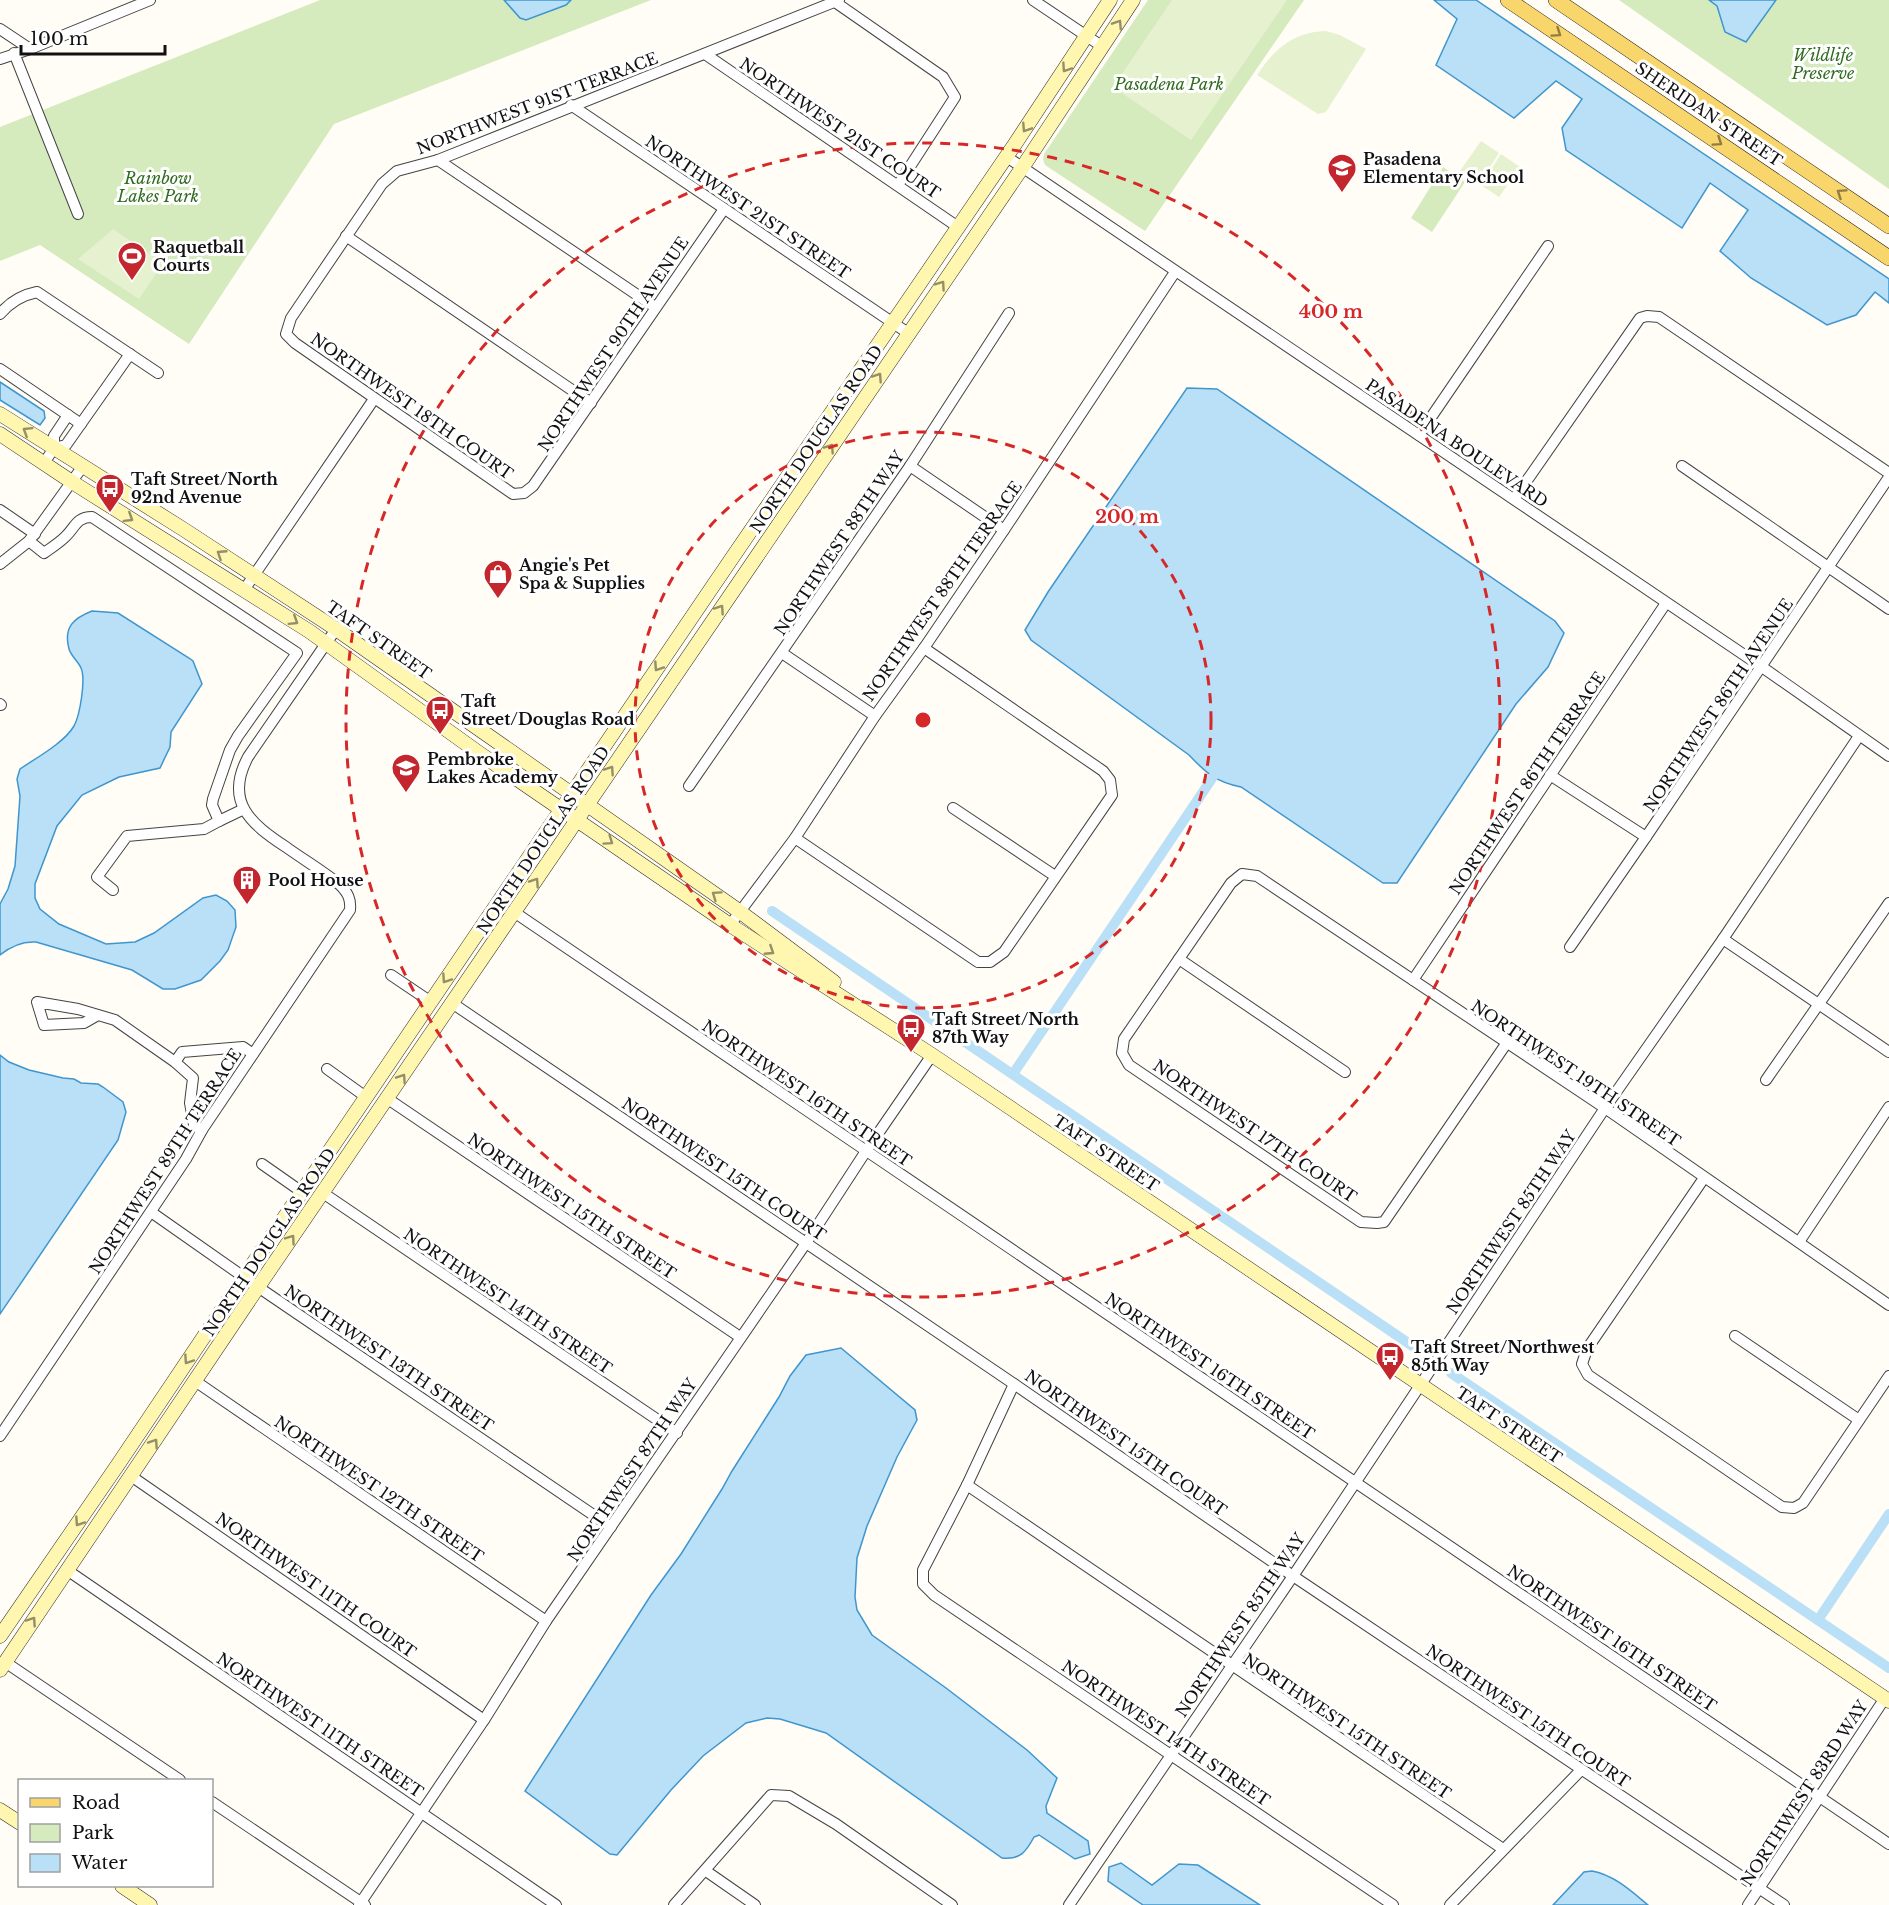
<svg xmlns="http://www.w3.org/2000/svg" width="1889" height="1905" font-family="'Libre Baskerville',serif">
  <style>
    .green { fill: #d5ebbd }
    .pitch { fill: #e6f2cf }
    .water { fill: #b9e0f7; stroke: #3f96cf; stroke-width: 1.5 }
    .lines { fill: none; stroke-linecap: round; stroke-linejoin: round }
    .canal { stroke: #b9e0f7; stroke-width: 10 }
    .street-casing { stroke: #444; stroke-width: 12 }
    .secondary-casing { stroke: #333; stroke-width: 15 }
    .primary-casing { stroke: #222; stroke-width: 16 }
    .street { stroke: #fff; stroke-width: 10 }
    .secondary { stroke: #fff6b0; stroke-width: 14 }
    .primary { stroke: #f9d66b; stroke-width: 15 }
    .oneway { stroke: #948f68 }
    .oneway2 { stroke: #917d42 }
    .ring { fill: none; stroke: #d62828; stroke-width: 3; stroke-dasharray: 10 8 }
    .labels { text-anchor: middle; stroke-width: 6; stroke-linejoin: round; paint-order: stroke }
    .park-label { font-size: 16px; font-style: italic; fill: #2f6b1f; stroke: #fff }
    .street-label { font-size: 16px; fill: #111; stroke: #fff }
    .poi-label { font-size: 16px; font-weight: bold; fill: #111; stroke: #fff; text-anchor: start }
    .centre { fill: #d62828; stroke: #fff; stroke-width: 3 }
    .ring-label { font-size: 18px; text-anchor: middle; font-weight: bold; fill: #d62828; stroke: #fff; stroke-width: 6; stroke-linejoin: round; paint-order: stroke }
  </style>
  <rect width="100%" height="100%" fill="#fffdf5"/>
  <g class="green">
    <polygon points="320,0 651,0 334,124 189,344 40,245 0,261 0,127"/>
    <polygon points="1148,0 1304,0 1145,231 1045,165 1043,159 1044,154"/>
    <polygon points="1619,0 1889,0 1889,189"/>
    <polygon points="1443,167 1465,182 1432,232 1411,218"/>
  </g>
  <g class="pitch">
    <polygon points="1172,0 1287,0 1191,140 1113,87"/>
    <path d="M1326 31 1340 35 1366 49 1326 112 1318 114 1257 75C1275 48 1294 32 1326 31Z"/>
    <polygon points="1481,141 1499,153 1479,184 1460,171"/>
    <polygon points="1501,154 1520,167 1499,197 1481,185"/>
    <polygon points="113,229 163,263 139,299 78,259"/>
  </g>
  <g class="water">
    <polygon points="504,0 571,0 566,5 526,20 520,18"/>
    <polygon points="1434,0 1476,0 1889,279 1889,303 1875,292 1856,315 1827,325 1751,278 1720,251 1748,210 1710,183 1682,228 1566,150 1562,128 1582,99 1556,81 1514,118 1436,65 1457,19"/>
    <polygon points="1709,0 1776,0 1746,42 1725,32 1717,6"/>
    <polygon points="0,382 44,411 45,418 40,425 0,400"/>
    <path d="M1187 388 1217 389 1555 621 1564 633 1548 667 1516 704 1397 883H1383L1241 787C1216 782 1206 773 1189 755L1031 640 1025 630 1048 592Z"/>
    <path d="M92 611 118 613 189 658 193 661 202 684 171 732 170 747 160 768 119 777 82 795 57 826 35 884V898L40 909 59 924 106 944 135 942 154 933 203 898 216 895 227 901 235 910 236 927 228 950 220 961 201 980 175 989H163L132 970 36 942C22 941 11 946 0 955V904L8 889 15 866 20 796 17 779 20 769C36 758 64 743 74 726 80 715 86 679 81 668 78 661 71 656 69 649 63 627 74 618 92 611Z"/>
    <polygon points="0,1055 9,1062 29,1070 63,1078 74,1079 81,1083 98,1084 103,1087 123,1102 126,1112 118,1140 0,1314"/>
    <path d="M841 1348 915 1410 917 1420 897 1457 867 1526 857 1558 855 1597 857 1610 872 1635 946 1688 1027 1750 1057 1778 1046 1806 1047 1813 1088 1841 1090 1854 1075 1859 1039 1835 1034 1837C1026 1852 1020 1860 1002 1858L826 1733 780 1719 767 1718 746 1723 703 1756 671 1790 617 1855 610 1854 525 1791 651 1595 681 1554 722 1489 732 1471 779 1397 790 1376 806 1355Z"/>
    <polygon points="1121,1863 1152,1885 1179,1864 1198,1865 1260,1905 1143,1905 1108,1881 1109,1867"/>
    <path d="M1592 1871C1614 1875 1631 1891 1648 1905H1553L1584 1872Z"/>
  </g>
  <g class="lines">
    <g class="canal">
      <polyline points="772,911 1417,1349"/>
      <polyline points="1013,1074 1213,777"/>
      <polyline points="1451,1373 1889,1668"/>
      <polyline points="1818,1620 1889,1514"/>
    </g>
    <g class="street-casing">
      <g id="street">
        <polyline points="1033,0 1103,47"/>
        <polyline points="835,2 943,77 955,97 898,185"/>
        <polyline points="0,29 30,49"/>
        <polyline points="14,53 78,214"/>
        <polyline points="705,54 958,227"/>
        <polyline points="0,59 30,49 150,0"/>
        <polyline points="571,105 908,333"/>
        <polyline points="1007,157 1762,667 1889,756"/>
        <polyline points="438,160 655,307"/>
        <polyline points="724,209 533,486 524,493 513,494 295,343 286,334 291,318 382,184 397,171 438,160 839,0"/>
        <polyline points="346,236 591,403"/>
        <path d="M0 314C10 302 22 295 37 292L158 373"/>
        <polyline points="0,369 81,424"/>
        <polyline points="1419,435 1548,246"/>
        <polyline points="54,448 54,436 68,415"/>
        <polyline points="44,463 54,448 66,445 130,354"/>
        <polyline points="910,466 1004,530"/>
        <polyline points="1682,466 1889,609"/>
        <polyline points="1514,499 1640,318 1647,316 1659,317 1889,473"/>
        <polyline points="0,510 35,534"/>
        <path d="M29 541 44 553C51 548 59 543 65 537 75 528 76 517 92 517L297 653 238 736 230 750 213 799 212 805 219 821 204 829 127 836 97 877 113 890"/>
        <polyline points="0,564 29,541 83,466"/>
        <polyline points="244,590 374,399"/>
        <polyline points="782,653 875,716"/>
        <polyline points="0,704 1,705"/>
        <polyline points="1550,775 1646,837"/>
        <polyline points="689,786 910,466 1009,313"/>
        <polyline points="953,808 1055,876"/>
        <polyline points="219,821 244,809"/>
        <polyline points="795,838 978,962 990,962 1004,952 1112,795 1110,780 1103,771 924,648"/>
        <polyline points="514,912 1889,1844"/>
        <polyline points="730,925 795,838 875,716 924,648 1004,530 1175,272"/>
        <polyline points="1723,939 1889,1052"/>
        <polyline points="1570,947 1646,837 1889,477"/>
        <polyline points="1179,959 1345,1072"/>
        <polyline points="391,975 431,1002"/>
        <polyline points="1413,980 1666,603"/>
        <polyline points="452,1003 1014,1384 1293,1576 1784,1905"/>
        <polyline points="98,1015 84,1023 44,1025 37,1002 78,1009 115,1020 175,1062 193,1078 190,1103 194,1125 202,1130"/>
        <polyline points="1506,1044 1384,1222 1377,1223 1361,1222 1129,1065 1122,1053 1124,1039 1231,883 1242,874 1257,876 1605,1108 1889,1305"/>
        <polyline points="175,1062 182,1052 243,1047 253,1054"/>
        <polyline points="327,1069 366,1097"/>
        <polyline points="1766,1080 1889,903"/>
        <polyline points="388,1099 740,1337"/>
        <polyline points="262,1164 302,1192"/>
        <polyline points="1704,1178 1587,1349 1582,1364 1588,1375 1782,1507 1794,1508 1803,1503 1889,1376"/>
        <polyline points="323,1193 677,1433"/>
        <polyline points="151,1212 258,1287 611,1527"/>
        <polyline points="1799,1242 1889,1107"/>
        <polyline points="1735,1336 1859,1420"/>
        <polyline points="195,1381 546,1621"/>
        <polyline points="1014,1384 967,1485 923,1570 923,1584 934,1595 1393,1905"/>
        <path d="M0 1436 186 1159 202 1130 350 910C351 899 348 893 340 885 323 871 304 860 286 847 251 824 224 802 248 757L336 629"/>
        <polyline points="131,1476 484,1720"/>
        <polyline points="967,1485 1503,1849"/>
        <polyline points="67,1570 556,1905"/>
        <polyline points="5,1662 180,1780"/>
        <polyline points="212,1802 365,1905"/>
        <polyline points="706,1871 755,1905"/>
        <polyline points="359,1905 484,1720 546,1621 806,1243 866,1151 932,1055"/>
        <polyline points="674,1905 771,1795 789,1796 836,1824 952,1905"/>
        <polyline points="1069,1905 1293,1576 1605,1108 1723,939 1859,736"/>
        <polyline points="1450,1905 1581,1770"/>
        <polyline points="1748,1905 1885,1698"/>
      </g>
    </g>
    <g class="secondary-casing">
      <g id="secondary">
        <polyline points="0,414 183,529 336,629 739,911 834,982"/>
        <polyline points="0,434 72,482 309,631 479,753 730,925 932,1055 1889,1701"/>
        <polyline points="0,1636 117,1466 244,1277 715,583 1015,144 1110,0"/>
        <polyline points="0,1670 258,1287 1022,168 1133,0"/>
        <polyline points="0,1810 20,1823"/>
        <polyline points="122,1886 150,1905"/>
      </g>
    </g>
    <g class="primary-casing">
      <g id="primary">
        <polyline points="1508,0 1889,258"/>
        <polyline points="1556,0 1889,226"/>
      </g>
    </g>
    <use href="#street" class="street"/>
    <use href="#secondary" class="secondary"/>
    <use href="#primary" class="primary"/>
  </g>
  <defs><path id="oneway-chevron" d="M-2-3.5L2.5 0L-2 3.5" fill="none" stroke-width="1.6" stroke-linecap="round" stroke-linejoin="round" transform="scale(1.5)"/></defs>
  <g class="oneway">
    <use href="#oneway-chevron" transform="translate(1118 24) rotate(-57)"/>
    <use href="#oneway-chevron" transform="translate(1066 68) rotate(124)"/>
    <use href="#oneway-chevron" transform="translate(1026 128) rotate(123)"/>
    <use href="#oneway-chevron" transform="translate(941 285) rotate(-55)"/>
    <use href="#oneway-chevron" transform="translate(878 377) rotate(-56)"/>
    <use href="#oneway-chevron" transform="translate(27 431) rotate(-148)"/>
    <use href="#oneway-chevron" transform="translate(830 448) rotate(-56)"/>
    <use href="#oneway-chevron" transform="translate(129 518) rotate(32)"/>
    <use href="#oneway-chevron" transform="translate(221 554) rotate(-147)"/>
    <use href="#oneway-chevron" transform="translate(720 609) rotate(-56)"/>
    <use href="#oneway-chevron" transform="translate(294 621) rotate(32)"/>
    <use href="#oneway-chevron" transform="translate(658 667) rotate(124)"/>
    <use href="#oneway-chevron" transform="translate(610 770) rotate(-56)"/>
    <use href="#oneway-chevron" transform="translate(609 841) rotate(35)"/>
    <use href="#oneway-chevron" transform="translate(535 882) rotate(-56)"/>
    <use href="#oneway-chevron" transform="translate(716 895) rotate(-145)"/>
    <use href="#oneway-chevron" transform="translate(770 951) rotate(33)"/>
    <use href="#oneway-chevron" transform="translate(446 979) rotate(124)"/>
    <use href="#oneway-chevron" transform="translate(402 1078) rotate(-56)"/>
    <use href="#oneway-chevron" transform="translate(291 1239) rotate(-55)"/>
    <use href="#oneway-chevron" transform="translate(188 1360) rotate(124)"/>
    <use href="#oneway-chevron" transform="translate(154 1443) rotate(-56)"/>
    <use href="#oneway-chevron" transform="translate(79 1522) rotate(124)"/>
    <use href="#oneway-chevron" transform="translate(32 1621) rotate(-56)"/>
  </g>
  <g class="oneway2">
    <use href="#oneway-chevron" transform="translate(1557 33) rotate(34)"/>
    <use href="#oneway-chevron" transform="translate(1718 142) rotate(34)"/>
    <use href="#oneway-chevron" transform="translate(1841 193) rotate(-146)"/>
  </g>
  <g class="ring">
    <circle cx="923" cy="720" r="288"/>
    <circle cx="923" cy="720" r="577"/>
  </g>
  <defs>
    <g id="school-pin" transform="scale(1.5)"><path d="M0 17L-7.5 6A9.5 9.5 0 1 1 7.5 6Z" fill="#c4262e" stroke="#fff"/><path d="M0-5L7-2L0 1L-7-2ZM-4 1L0 2.5L4 1V4Q0 6-4 4Z" fill="#fff"/></g>
    <g id="stadium-pin" transform="scale(1.5)"><path d="M0 17L-7.5 6A9.5 9.5 0 1 1 7.5 6Z" fill="#c4262e" stroke="#fff"/><path d="M0-5a6.5 5 0 1 0 0 10a6.5 5 0 1 0 0-10ZM-3.5-1.8h7v3.6h-7Z" fill="#fff"/></g>
    <g id="bus-pin" transform="scale(1.5)"><path d="M0 17L-7.5 6A9.5 9.5 0 1 1 7.5 6Z" fill="#c4262e" stroke="#fff"/><path d="M-5-6H5V4H4V6H2V4H-2V6H-4V4H-5ZM-3.5-4V0h7V-4ZM-3.5 1.2v1.5H-2V1.2ZM2 1.2v1.5H3.5V1.2Z" fill="#fff"/></g>
    <g id="shop-pin" transform="scale(1.5)"><path d="M0 17L-7.5 6A9.5 9.5 0 1 1 7.5 6Z" fill="#c4262e" stroke="#fff"/><path d="M-5-2.5h2.3a2.7 3.5 0 0 1 5.4 0H5L5.5 6h-11ZM-1.5-2.5h3a1.5 2.3 0 0 0-3 0Z" fill="#fff"/></g>
    <g id="building-pin" transform="scale(1.5)"><path d="M0 17L-7.5 6A9.5 9.5 0 1 1 7.5 6Z" fill="#c4262e" stroke="#fff"/><path d="M-4-6H4V6H1V3H-1V6H-4ZM-2.5-4.3h1.7v1.8h-1.7ZM.8-4.3h1.7v1.8H.8ZM-2.5-1h1.7V.8h-1.7ZM.8-1h1.7V.8H.8Z" fill="#fff"/></g>
  </defs>
  <g fill-rule="evenodd">
    <use href="#school-pin" x="1342" y="168"/>
    <use href="#stadium-pin" x="132" y="256"/>
    <use href="#bus-pin" x="110" y="488"/>
    <use href="#shop-pin" x="498" y="574"/>
    <use href="#bus-pin" x="440" y="710"/>
    <use href="#school-pin" x="406" y="768"/>
    <use href="#building-pin" x="247" y="880"/>
    <use href="#bus-pin" x="911" y="1028"/>
    <use href="#bus-pin" x="1390" y="1356"/>
  </g>
  <g class="labels">
    <g class="park-label">
      <text x="1823" y="61">Wildlife<tspan x="1823" dy="18">Preserve</tspan></text>
      <text x="1169" y="90">Pasadena Park</text>
      <text x="158" y="184">Rainbow<tspan x="158" dy="18">Lakes Park</tspan></text>
    </g>
    <g class="street-label">
      <text transform="translate(537 103) rotate(-21)" y="6">NORTHWEST 91ST TERRACE</text>
      <text transform="translate(1709 114) rotate(34)" y="6">SHERIDAN STREET</text>
      <text transform="translate(840 128) rotate(34)" y="6">NORTHWEST 21ST COURT</text>
      <text transform="translate(748 207) rotate(34)" y="6">NORTHWEST 21ST STREET</text>
      <text transform="translate(613 344) rotate(-56)" y="6">NORTHWEST 90TH AVENUE</text>
      <text transform="translate(412 406) rotate(35)" y="6">NORTHWEST 18TH COURT</text>
      <text transform="translate(816 439) rotate(-56)" y="6">NORTH DOUGLAS ROAD</text>
      <text transform="translate(1457 443) rotate(34)" y="6">PASADENA BOULEVARD</text>
      <text transform="translate(839 543) rotate(-56)" y="6">NORTHWEST 88TH WAY</text>
      <text transform="translate(942 591) rotate(-55)" y="6">NORTHWEST 88TH TERRACE</text>
      <text transform="translate(379 640) rotate(35)" y="6">TAFT STREET</text>
      <text transform="translate(1718 705) rotate(-56)" y="6">NORTHWEST 86TH AVENUE</text>
      <text transform="translate(1527 783) rotate(-56)" y="6">NORTHWEST 86TH TERRACE</text>
      <text transform="translate(543 840) rotate(-56)" y="6">NORTH DOUGLAS ROAD</text>
      <text transform="translate(1576 1073) rotate(34)" y="6">NORTHWEST 19TH STREET</text>
      <text transform="translate(807 1093) rotate(34)" y="6">NORTHWEST 16TH STREET</text>
      <text transform="translate(1255 1131) rotate(34)" y="6">NORTHWEST 17TH COURT</text>
      <text transform="translate(1106 1153) rotate(34)" y="6">TAFT STREET</text>
      <text transform="translate(165 1161) rotate(-57)" y="6">NORTHWEST 89TH TERRACE</text>
      <text transform="translate(724 1169) rotate(34)" y="6">NORTHWEST 15TH COURT</text>
      <text transform="translate(572 1206) rotate(34)" y="6">NORTHWEST 15TH STREET</text>
      <text transform="translate(1511 1222) rotate(-56)" y="6">NORTHWEST 85TH WAY</text>
      <text transform="translate(269 1242) rotate(-56)" y="6">NORTH DOUGLAS ROAD</text>
      <text transform="translate(508 1301) rotate(34)" y="6">NORTHWEST 14TH STREET</text>
      <text transform="translate(389 1358) rotate(34)" y="6">NORTHWEST 13TH STREET</text>
      <text transform="translate(1210 1366) rotate(34)" y="6">NORTHWEST 16TH STREET</text>
      <text transform="translate(1509 1425) rotate(34)" y="6">TAFT STREET</text>
      <text transform="translate(1126 1443) rotate(35)" y="6">NORTHWEST 15TH COURT</text>
      <text transform="translate(632 1470) rotate(-56)" y="6">NORTHWEST 87TH WAY</text>
      <text transform="translate(379 1489) rotate(34)" y="6">NORTHWEST 12TH STREET</text>
      <text transform="translate(316 1585) rotate(35)" y="6">NORTHWEST 11TH COURT</text>
      <text transform="translate(1240 1625) rotate(-56)" y="6">NORTHWEST 85TH WAY</text>
      <text transform="translate(1612 1638) rotate(34)" y="6">NORTHWEST 16TH STREET</text>
      <text transform="translate(1528 1716) rotate(34)" y="6">NORTHWEST 15TH COURT</text>
      <text transform="translate(320 1725) rotate(34)" y="6">NORTHWEST 11TH STREET</text>
      <text transform="translate(1347 1726) rotate(34)" y="6">NORTHWEST 15TH STREET</text>
      <text transform="translate(1166 1733) rotate(34)" y="6">NORTHWEST 14TH STREET</text>
      <text transform="translate(1804 1793) rotate(-57)" y="6">NORTHWEST 83RD WAY</text>
    </g>
    <g class="poi-label">
      <text x="1363" y="165">Pasadena<tspan x="1363" dy="18">Elementary School</tspan></text>
      <text x="153" y="253">Raquetball<tspan x="153" dy="18">Courts</tspan></text>
      <text x="131" y="485">Taft Street/North<tspan x="131" dy="18">92nd Avenue</tspan></text>
      <text x="519" y="571">Angie's Pet<tspan x="519" dy="18">Spa &amp; Supplies</tspan></text>
      <text x="461" y="707">Taft<tspan x="461" dy="18">Street/Douglas Road</tspan></text>
      <text x="427" y="765">Pembroke<tspan x="427" dy="18">Lakes Academy</tspan></text>
      <text x="268" y="886">Pool House</text>
      <text x="932" y="1025">Taft Street/North<tspan x="932" dy="18">87th Way</tspan></text>
      <text x="1411" y="1353">Taft Street/Northwest<tspan x="1411" dy="18">85th Way</tspan></text>
    </g>
  </g>
  <circle cx="923" cy="720" r="9" class="centre"/>
  <g class="ring-label">
    <text x="1331" y="318">400 m</text>
    <text x="1127" y="523">200 m</text>
  </g>
  <rect x="18" y="1779" width="195" height="108" fill="#ffffff" stroke="#a0a0a0" stroke-width="1.5"/>
  <rect x="30" y="1798" width="30" height="9" fill="#f9d66b" stroke="#a0a0a0" stroke-width="1.5"/>
  <text x="72" y="1809" font-size="18" fill="#111111">Road</text>
  <rect x="30" y="1824" width="30" height="18" fill="#d5ebbd" stroke="#a0a0a0" stroke-width="1.5"/>
  <text x="72" y="1839" font-size="18" fill="#111111">Park</text>
  <rect x="30" y="1854" width="30" height="18" fill="#b9e0f7" stroke="#a0a0a0" stroke-width="1.5"/>
  <text x="72" y="1869" font-size="18" fill="#111111">Water</text>
  <path d="M21 45v9h144v-9" fill="none" stroke="#111111" stroke-width="3"/>
  <text x="30" y="45" font-size="18" fill="#111111" stroke="#ffffff" stroke-width="4.5" paint-order="stroke">100 m</text>
</svg>
